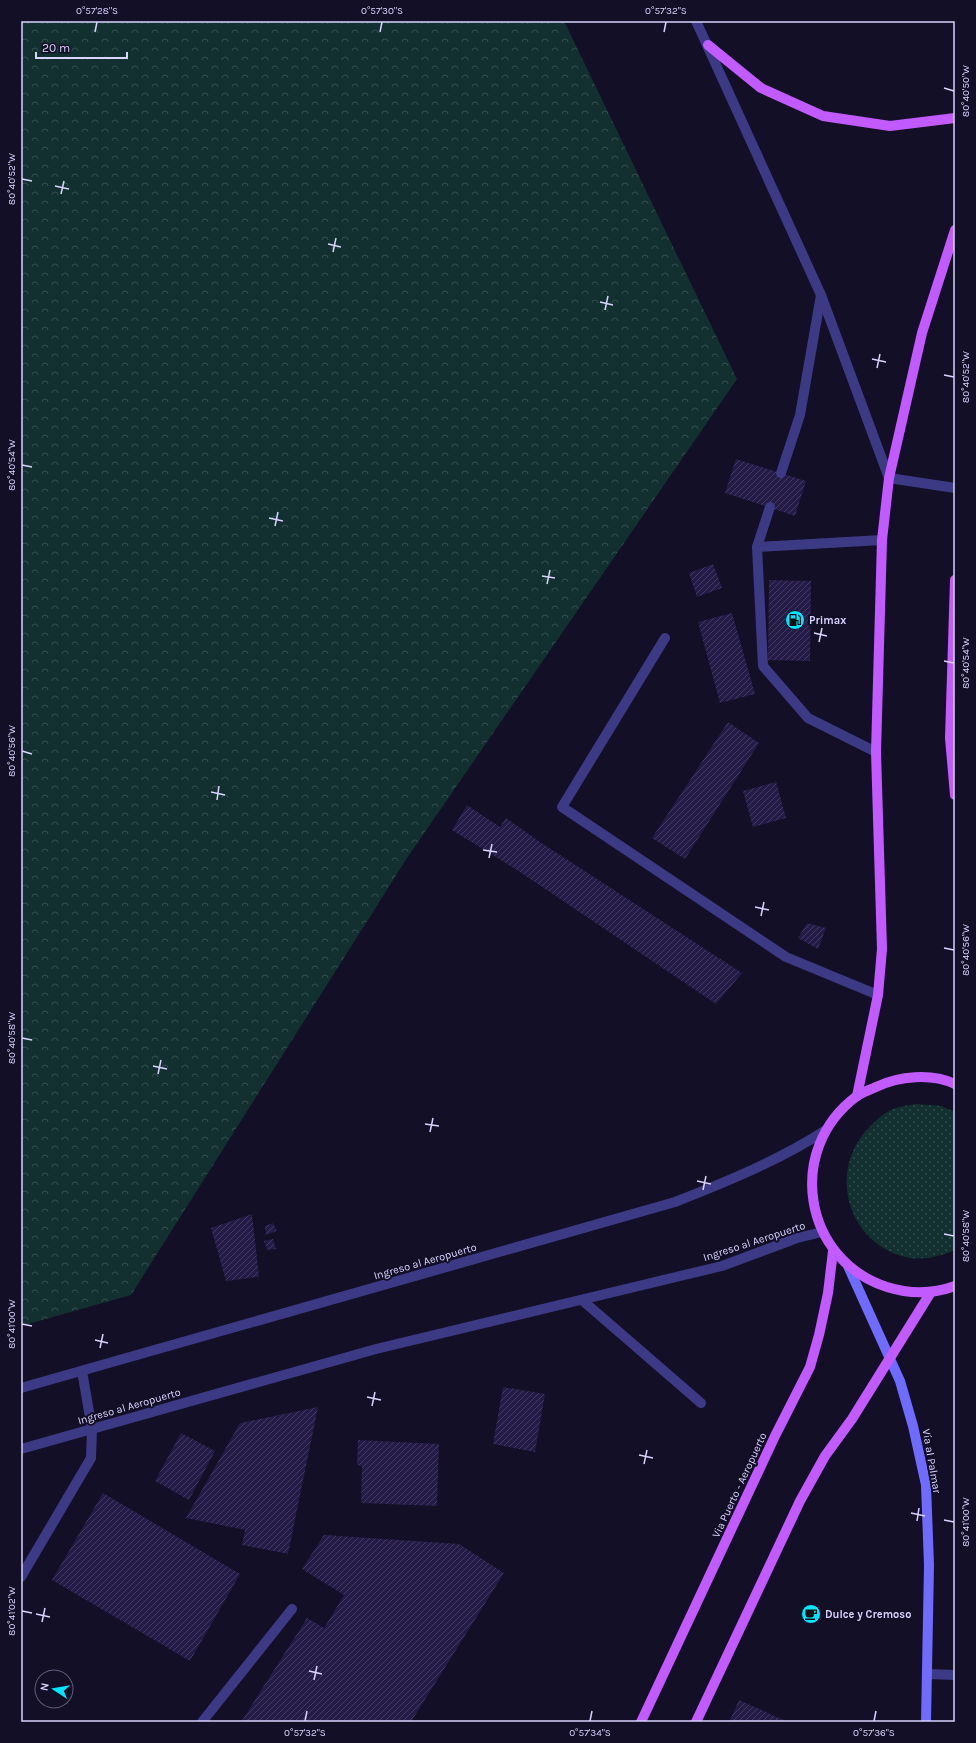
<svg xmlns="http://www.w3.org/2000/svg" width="976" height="1743" font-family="Karla,sans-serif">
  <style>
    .grass { fill: url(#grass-dots) }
    .forest { fill: url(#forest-crowns) }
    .building { fill: url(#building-hatch) }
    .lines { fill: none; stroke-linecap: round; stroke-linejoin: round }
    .service { stroke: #3d3a85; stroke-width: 10 }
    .minor { stroke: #3d3a85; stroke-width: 10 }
    .tertiary { stroke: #3d3a85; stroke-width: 10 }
    .secondary { stroke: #6f6bff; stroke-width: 10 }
    .primary { stroke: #c25bff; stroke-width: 10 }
    .ticks { fill: none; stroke: #d9d4ff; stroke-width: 1.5 }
    .labels { text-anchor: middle; stroke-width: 4; stroke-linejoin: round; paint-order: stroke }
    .poi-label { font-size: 11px; font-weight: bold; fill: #d9d4ff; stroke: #130f26; text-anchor: start }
    .street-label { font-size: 11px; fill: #d9d4ff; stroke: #130f26 }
    .neatline { fill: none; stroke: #d9d4ff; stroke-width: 1.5 }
    .ticks-label { font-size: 10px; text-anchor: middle; fill: #d9d4ff }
  </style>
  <defs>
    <pattern id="grass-dots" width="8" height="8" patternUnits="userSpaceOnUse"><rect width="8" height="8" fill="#12302f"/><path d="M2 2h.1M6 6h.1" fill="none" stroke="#344d4e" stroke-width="1.8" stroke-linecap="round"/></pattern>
    <pattern id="forest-crowns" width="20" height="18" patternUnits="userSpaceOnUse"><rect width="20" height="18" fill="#12302f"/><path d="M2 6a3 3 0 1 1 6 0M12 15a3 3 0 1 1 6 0" fill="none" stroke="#344d4e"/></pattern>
    <pattern id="building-hatch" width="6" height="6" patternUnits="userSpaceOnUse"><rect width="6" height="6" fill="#241b47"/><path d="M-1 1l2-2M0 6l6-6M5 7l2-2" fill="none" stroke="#433b63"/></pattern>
  </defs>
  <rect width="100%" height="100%" fill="#130f26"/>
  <path class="grass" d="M917 1104 941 1106 955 1112V1250C941 1256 926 1260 910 1258 851 1247 827 1177 865 1132 873 1123 882 1114 893 1109 901 1106 910 1105 917 1104Z"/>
  <polygon class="forest" points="21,21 564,21 737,379 407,858 131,1295 21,1326"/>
  <g class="building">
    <polygon points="736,459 806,481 795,516 725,493"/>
    <polygon points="713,564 722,588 697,597 689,573"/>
    <polygon points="769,580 811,581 810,661 768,660"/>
    <polygon points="732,613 755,694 720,703 698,622"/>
    <polygon points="728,722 759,743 685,859 652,838"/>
    <polygon points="776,782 786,818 753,827 743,791"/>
    <polygon points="467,805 500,827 506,818 543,844 742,973 716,1004 520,872 452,830"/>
    <polygon points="807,923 826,928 818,949 798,938"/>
    <polygon points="252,1214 259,1277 226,1281 211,1228"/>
    <polygon points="273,1223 277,1231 266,1235 265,1226"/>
    <polygon points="273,1239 276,1249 267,1250 264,1241"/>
    <polygon points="503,1387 545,1394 535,1452 493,1444"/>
    <polygon points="318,1407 288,1554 242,1545 245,1530 186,1518 240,1423"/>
    <polygon points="181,1433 215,1451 189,1500 155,1481"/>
    <polygon points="358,1440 439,1444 437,1506 361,1503 362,1466 357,1465"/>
    <polygon points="103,1493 240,1574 190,1661 52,1580"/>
    <polygon points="324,1535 459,1544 504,1573 411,1722 241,1722 307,1618 324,1628 344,1595 302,1569"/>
    <polygon points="739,1700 788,1722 729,1722"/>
  </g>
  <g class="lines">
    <g class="service">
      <polyline points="781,473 800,415 821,295"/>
      <polyline points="757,547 770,507"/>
      <polyline points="665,638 562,807 786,957 878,995"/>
      <polyline points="876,752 808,718 763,666 757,547 882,540"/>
      <polyline points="582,1300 701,1403"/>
      <path d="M21 1388 675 1202C726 1182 780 1160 826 1130"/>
      <polyline points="21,1449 376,1349 722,1266 797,1238 822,1232"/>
      <polyline points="21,1577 91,1458 92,1429 82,1371"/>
      <polyline points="202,1722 292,1609"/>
    </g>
    <polyline class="minor" points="928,1674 955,1675"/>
    <polyline class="tertiary" points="696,21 821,295 889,478 955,488"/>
    <polyline class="secondary" points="848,1266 900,1381 913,1426 926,1485 929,1565 926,1722"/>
    <g class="primary">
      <polyline points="708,45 761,88 823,116 890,126 955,118"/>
      <polyline points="955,580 950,738 955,795"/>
      <path d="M955 1084C931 1073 899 1076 876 1087 870 1090 862 1092 857 1096 785 1149 803 1260 887 1287 909 1294 933 1294 955 1286"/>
      <polyline points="857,1096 878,995 882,949 876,752 882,540 889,478 922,333 955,230"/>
      <polyline points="641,1722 775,1436 810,1367 819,1335 828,1293 833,1251"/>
      <polyline points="696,1722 800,1501 825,1456 852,1419 931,1292"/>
    </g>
  </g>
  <path class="ticks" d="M95 32 97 22M380 32 382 22M664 32 666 22M944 88 954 91M22 179 32 181M55 186 69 189M61 194 64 181M328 244 341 247M333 252 336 238M600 302 613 305M605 310 608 296M872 359 886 362M877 368 880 354M944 375 954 377M22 465 32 467M269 518 283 521M275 526 278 512M542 576 555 578M547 584 550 570M814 633 827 636M819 642 822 628M944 661 954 663M22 751 32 754M211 792 225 795M217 800 219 786M483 850 497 852M489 858 492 844M755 907 769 910M761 916 764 902M944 948 954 950M22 1038 32 1040M153 1066 167 1069M158 1074 161 1060M425 1124 439 1126M430 1132 433 1118M697 1181 711 1184M703 1190 706 1176M944 1234 954 1236M22 1324 32 1326M95 1340 108 1343M100 1348 103 1334M367 1397 381 1400M372 1406 375 1392M639 1455 653 1458M644 1464 647 1450M911 1513 925 1516M944 1520 954 1522M917 1521 919 1508M22 1611 32 1613M36 1614 50 1617M42 1622 45 1608M309 1671 322 1674M314 1680 317 1666M305 1721 307 1711M590 1721 592 1711M874 1721 876 1711"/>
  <defs>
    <g id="fuel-disc" transform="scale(1)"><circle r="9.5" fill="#00e5ff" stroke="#130f26"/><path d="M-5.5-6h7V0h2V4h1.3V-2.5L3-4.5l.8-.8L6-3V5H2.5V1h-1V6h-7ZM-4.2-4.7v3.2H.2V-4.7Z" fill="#111"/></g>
    <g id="cafe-disc" transform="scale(1)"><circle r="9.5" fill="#00e5ff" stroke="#130f26"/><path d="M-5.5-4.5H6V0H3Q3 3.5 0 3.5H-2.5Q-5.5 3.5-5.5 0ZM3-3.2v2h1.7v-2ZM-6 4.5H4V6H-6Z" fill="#111"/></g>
  </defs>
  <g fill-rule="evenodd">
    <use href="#fuel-disc" x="795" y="620"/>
    <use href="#cafe-disc" x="811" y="1614"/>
  </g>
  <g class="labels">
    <g class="poi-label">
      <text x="809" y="624">Primax</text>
      <text x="825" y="1618">Dulce y Cremoso</text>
    </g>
    <g class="street-label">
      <text transform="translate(754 1241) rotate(-18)" y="4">Ingreso al Aeropuerto</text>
      <text transform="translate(425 1261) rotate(-16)" y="4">Ingreso al Aeropuerto</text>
      <text transform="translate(129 1406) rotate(-16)" y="4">Ingreso al Aeropuerto</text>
      <text transform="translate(932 1461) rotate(80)" y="4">Vía al Palmar</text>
      <text transform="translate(739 1485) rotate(-65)" y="4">Via Puerto - Aeropuerto</text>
    </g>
  </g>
  <rect width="976" height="1743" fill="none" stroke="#130f26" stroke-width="44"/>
  <g transform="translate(54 1689) rotate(282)"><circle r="19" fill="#130f26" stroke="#625e7d"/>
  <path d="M0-3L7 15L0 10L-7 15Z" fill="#00e5ff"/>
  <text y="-6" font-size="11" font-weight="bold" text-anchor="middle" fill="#d9d4ff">N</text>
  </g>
  <path d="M36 52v6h91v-6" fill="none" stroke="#d9d4ff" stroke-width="2"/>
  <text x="42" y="52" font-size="12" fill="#d9d4ff" stroke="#130f26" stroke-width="3" paint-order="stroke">20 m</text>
  <rect x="22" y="22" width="932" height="1699" class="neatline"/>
  <g class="ticks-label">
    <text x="97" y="14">0°57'28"S</text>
    <text x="382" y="14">0°57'30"S</text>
    <text x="666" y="14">0°57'32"S</text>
    <text transform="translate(965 91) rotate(-90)" y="4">80°40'50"W</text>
    <text transform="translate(11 179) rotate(-90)" y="4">80°40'52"W</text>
    <text transform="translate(965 377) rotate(-90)" y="4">80°40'52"W</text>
    <text transform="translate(11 465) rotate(-90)" y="4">80°40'54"W</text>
    <text transform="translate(965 663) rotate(-90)" y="4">80°40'54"W</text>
    <text transform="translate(11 751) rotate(-90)" y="4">80°40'56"W</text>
    <text transform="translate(965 950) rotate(-90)" y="4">80°40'56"W</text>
    <text transform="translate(11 1038) rotate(-90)" y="4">80°40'58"W</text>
    <text transform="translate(965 1236) rotate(-90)" y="4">80°40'58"W</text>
    <text transform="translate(11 1324) rotate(-90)" y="4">80°41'00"W</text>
    <text transform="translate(965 1522) rotate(-90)" y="4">80°41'00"W</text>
    <text transform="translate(11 1611) rotate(-90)" y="4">80°41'02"W</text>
    <text x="305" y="1736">0°57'32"S</text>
    <text x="590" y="1736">0°57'34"S</text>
    <text x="874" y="1736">0°57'36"S</text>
  </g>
</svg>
